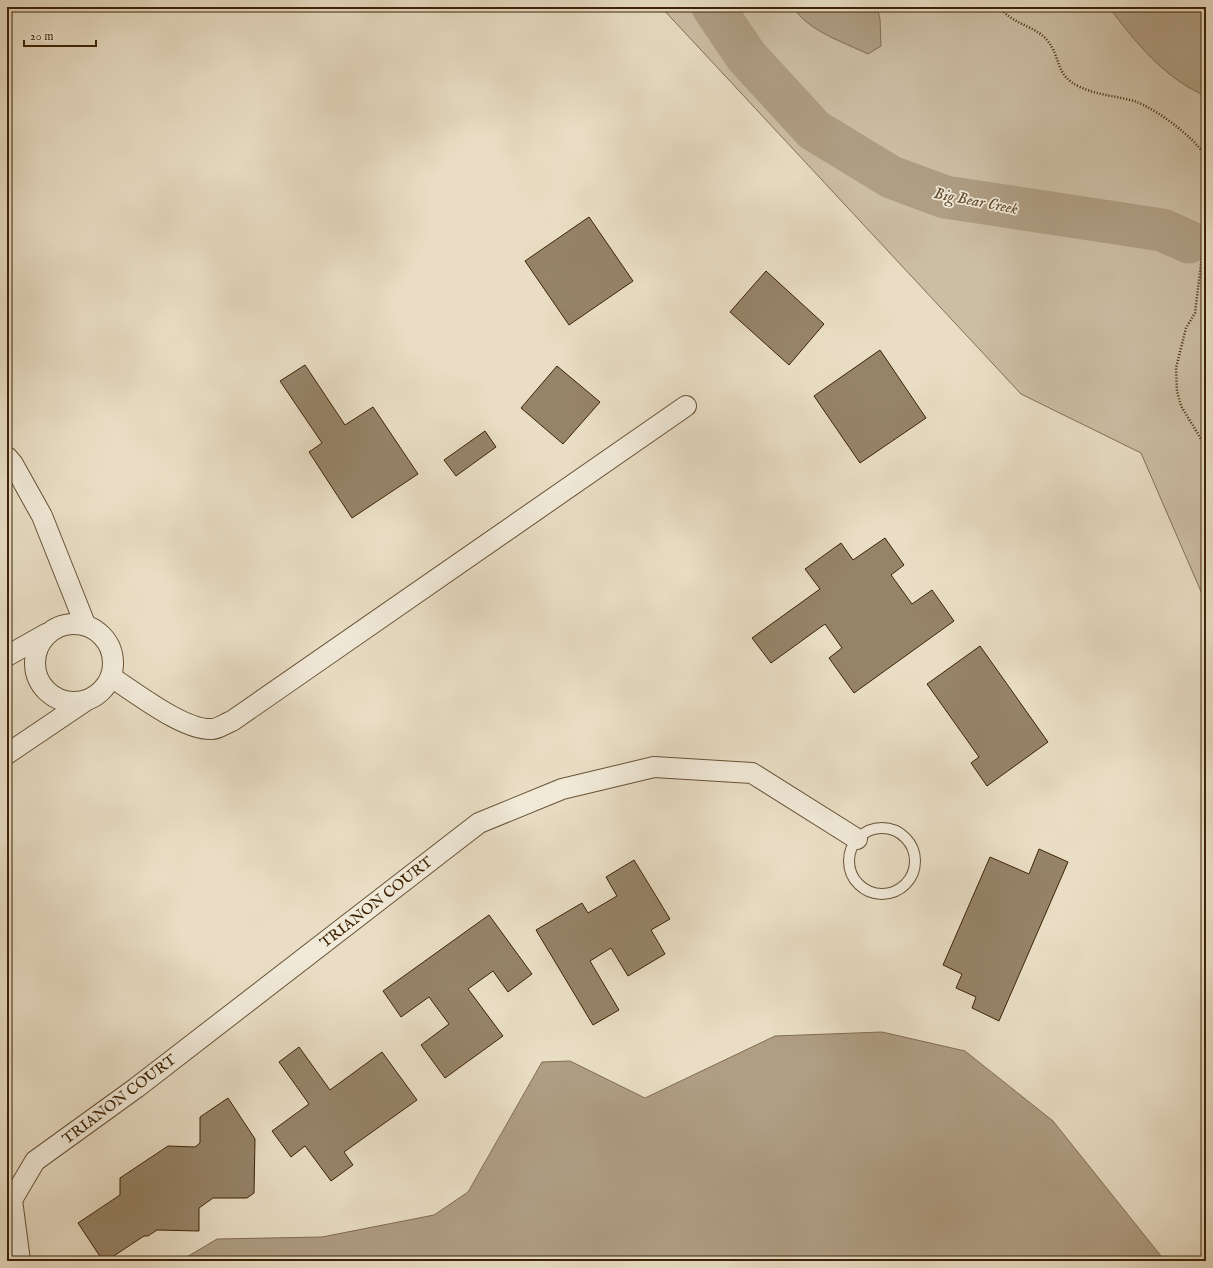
<svg xmlns="http://www.w3.org/2000/svg" width="1213" height="1268" font-family="'IM FELL English',serif">
  <style>
    .green { fill: #ccbea4; stroke: #847054 }
    .water { fill: #af9e84; stroke: #816d51 }
    .lines { fill: none; stroke-linecap: round; stroke-linejoin: round }
    .river { stroke: #af9e84; stroke-width: 43 }
    .building { fill: #968469; stroke: #3d2305 }
    .lane-casing { stroke: #685235; stroke-width: 12 }
    .street-casing { stroke: #685235; stroke-width: 22 }
    .path { stroke: #3d2305; stroke-width: 2.5; stroke-dasharray: 1 2; stroke-linecap: butt }
    .lane { stroke: #f1ead9; stroke-width: 10 }
    .street { stroke: #f1ead9; stroke-width: 20 }
    .labels { text-anchor: middle; stroke-width: 3.5; stroke-linejoin: round; paint-order: stroke }
    .street-label { font-size: 15px; fill: #3d2305; stroke: #f1ead9 }
    .water-label { font-size: 16px; font-style: italic; fill: #654e31; stroke: #f1ead9 }
  </style>
  <rect width="100%" height="100%" fill="#e9dec5"/>
  <filter id="stains"><feTurbulence type="fractalNoise" baseFrequency=".005" numOctaves="4"/><feColorMatrix values="0 0 0 0 .2 0 0 0 0 .09 0 0 0 0 .02 0 0 0 .5 -.17"/></filter>
  <radialGradient id="worn" r=".72"><stop offset=".6" stop-color="#630" stop-opacity="0"/><stop offset="1" stop-color="#630" stop-opacity=".3"/></radialGradient>
  <polygon class="green" points="661,7 1206,7 1206,603 1141,453 1021,394"/>
  <g class="water">
    <path d="M793 7H877L880 19 881 46 868 54C843 42 808 31 793 7Z"/>
    <path d="M1109 7H1206V96C1166 80 1134 41 1109 7Z"/>
    <polygon points="882,1032 965,1051 1053,1121 1165,1261 180,1261 217,1239 322,1237 434,1215 468,1192 542,1062 570,1061 645,1098 775,1036"/>
  </g>
  <g class="lines">
    <polyline class="river" points="713,7 746,56 814,130 891,177 945,197 1162,230 1189,242"/>
  </g>
  <g class="building">
    <polygon points="589,217 633,281 569,325 525,261"/>
    <polygon points="766,271 824,324 789,365 730,312"/>
    <polygon points="880,350 926,418 860,463 814,396"/>
    <polygon points="305,365 345,425 373,407 418,474 352,518 309,452 322,443 280,381"/>
    <polygon points="557,366 600,402 563,444 521,408"/>
    <polygon points="485,431 496,447 456,476 444,460"/>
    <polygon points="885,538 904,565 891,575 912,604 932,590 954,621 854,693 829,658 842,648 825,624 771,663 752,638 820,589 805,569 841,543 853,560"/>
    <polygon points="980,646 1048,742 987,786 971,763 979,757 927,684"/>
    <polygon points="1039,849 1068,862 999,1021 972,1008 976,997 956,988 962,974 943,965 990,857 1029,874"/>
    <polygon points="634,860 670,919 651,930 665,954 628,976 611,948 590,961 619,1010 593,1025 536,930 582,903 588,913 617,896 606,877"/>
    <polygon points="489,915 532,974 508,992 493,971 468,989 503,1036 445,1078 421,1045 449,1024 429,997 401,1017 383,991"/>
    <polygon points="299,1047 330,1090 382,1052 417,1100 344,1152 353,1165 331,1181 305,1146 291,1157 272,1131 309,1104 279,1062"/>
    <polygon points="228,1098 255,1139 254,1193 247,1198 213,1198 199,1208 199,1231 157,1230 148,1236 144,1236 106,1261 103,1261 78,1223 120,1195 120,1178 168,1146 195,1147 200,1143 200,1117"/>
  </g>
  <g class="lines">
    <g class="lane-casing">
      <circle id="lane" cx="882" cy="861" r="33"/>
    </g>
    <g class="street-casing">
      <g id="street">
        <polyline points="7,457 13,464 42,516 85,624"/>
        <circle cx="74" cy="663" r="39"/>
        <polyline points="7,656 46,634"/>
        <path d="M111 677C135 692 184 731 212 729 218 729 226 723 232 721L686 406"/>
        <polyline points="7,754 84,702"/>
        <polyline points="20,1261 12,1200 35,1161 136,1088 479,823 562,789 654,767 752,773 857,839"/>
      </g>
    </g>
    <g class="path">
      <path d="M1000 7C1011 24 1034 25 1047 40 1062 58 1054 75 1080 87 1097 95 1116 96 1134 101 1157 109 1192 136 1206 156"/>
      <polyline points="1206,223 1195,313 1186,328 1176,368 1177,391 1181,406 1206,447"/>
    </g>
    <use href="#lane" class="lane"/>
    <use href="#street" class="street"/>
  </g>
  <g class="labels">
    <g class="street-label">
      <text transform="translate(376 902) rotate(-38)" y="5">TRIANON COURT</text>
      <text transform="translate(119 1099) rotate(-37)" y="5">TRIANON COURT</text>
    </g>
    <g class="water-label">
      <text transform="translate(976 200) rotate(11)" y="6">Big Bear Creek</text>
    </g>
  </g>
  <rect width="1213" height="1268" fill="none" stroke="#e9dec5" stroke-width="24"/>
  <rect x="8" y="8" width="1197" height="1252" fill="none" stroke="#3d2305" stroke-width="2"/>
  <rect x="12" y="12" width="1189" height="1244" fill="none" stroke="#3d2305"/>
  <path d="M24 40v6h72v-6" fill="none" stroke="#3d2305" stroke-width="2"/>
  <text x="30" y="40" font-size="12" fill="#3d2305" stroke="#f1ead9" stroke-width="3" paint-order="stroke">20 m</text>
  <rect width="100%" height="100%" filter="url(#stains)"/>
  <rect width="100%" height="100%" fill="url(#worn)"/>
</svg>
